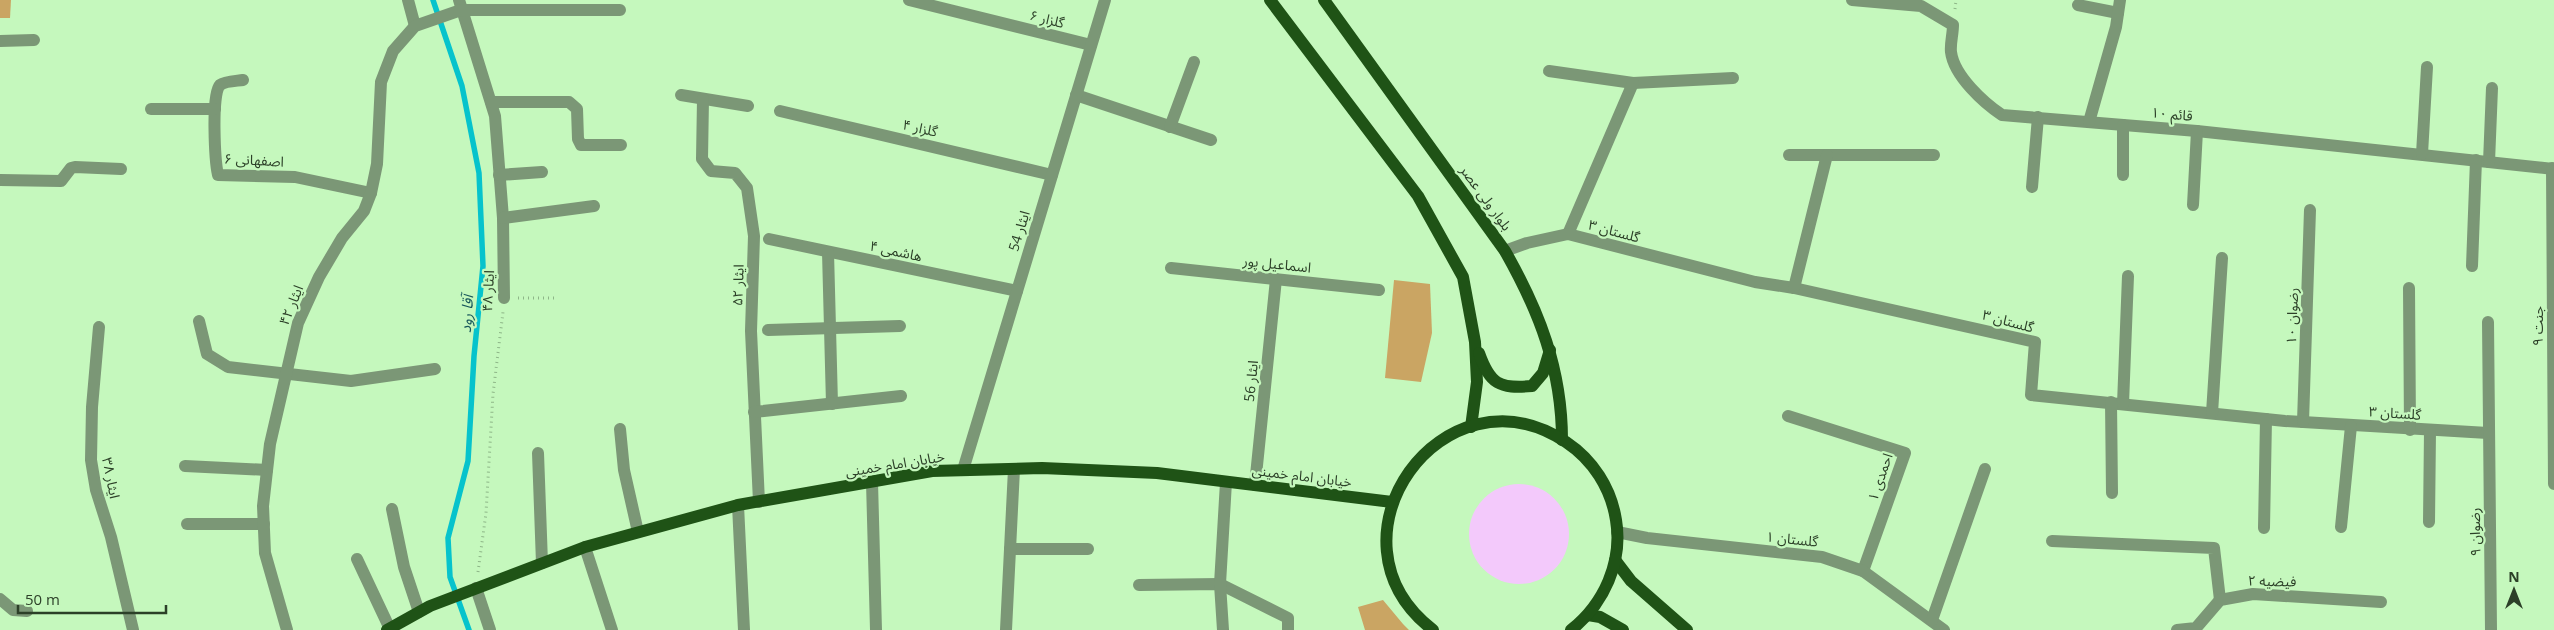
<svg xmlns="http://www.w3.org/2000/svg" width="2554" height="630" font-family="'Open Sans','Noto Sans Arabic',sans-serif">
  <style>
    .green { fill: #f3c9fb }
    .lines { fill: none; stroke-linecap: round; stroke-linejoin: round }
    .stream { stroke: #06c3cc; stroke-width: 5.5 }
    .building { fill: #caa563 }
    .path { stroke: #8eb688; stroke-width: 3; stroke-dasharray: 1 4; stroke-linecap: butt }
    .minor { stroke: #7b9776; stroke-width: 12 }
    .major { stroke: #1f5316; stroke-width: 12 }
    .labels { text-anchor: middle; stroke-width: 4.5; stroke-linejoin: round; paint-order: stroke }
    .street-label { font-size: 14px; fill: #2c4028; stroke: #c5f8bd }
    .water-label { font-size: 15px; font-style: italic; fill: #17575b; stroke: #c5f8bd }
  </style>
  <rect width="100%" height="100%" fill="#c5f8bd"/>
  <circle class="green" cx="1519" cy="534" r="50"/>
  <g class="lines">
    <polyline class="stream" points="433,0 462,86 479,173 483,266 474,356 468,461 448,538 450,577 469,630"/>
  </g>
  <g class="building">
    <polygon points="0,0 11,0 10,18 0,18"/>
    <polygon points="1394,280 1430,284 1432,333 1421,382 1385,378"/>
    <polygon points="1383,600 1403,624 1409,630 1365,630 1358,607"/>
  </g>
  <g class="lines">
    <g class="path">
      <polyline points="1955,9 1956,0"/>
      <polyline points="518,298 555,298"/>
      <polyline points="478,572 486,513 493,394 503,312"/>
    </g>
    <g class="minor">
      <polyline points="408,0 415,26"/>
      <polyline points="459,0 495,116 503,218 504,298"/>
      <polyline points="909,0 1091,45"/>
      <path d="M1852 0 1921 6 1953 25C1953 34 1950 44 1951 52 1954 76 1984 103 2002 115L2197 131 2554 169"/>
      <polyline points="2078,5 2118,13"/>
      <polyline points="0,41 34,40"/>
      <polyline points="1549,71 1633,83 1733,78"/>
      <path d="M243 80C237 81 225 81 220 85 211 94 215 162 218 175L295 177 371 193"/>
      <polyline points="681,95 748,106"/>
      <polyline points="1076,95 1211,140"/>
      <polyline points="703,99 702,159 711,171 735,173 747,188 754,236 751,331 759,502"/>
      <polyline points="491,102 569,102 577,109 578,139 581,145 621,145"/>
      <polyline points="151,109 215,109"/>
      <polyline points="780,111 1052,175"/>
      <polyline points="2089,122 2116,27 2120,0"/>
      <polyline points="1170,127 1194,62"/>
      <polyline points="2422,154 2427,67"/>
      <polyline points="1789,155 1934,155"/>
      <polyline points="2489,162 2492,88"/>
      <polyline points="2552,168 2554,484"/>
      <polyline points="499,175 542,172"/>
      <polyline points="2123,175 2123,125"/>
      <polyline points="0,180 61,181 71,168 75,167 121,169"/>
      <polyline points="2032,187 2038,117"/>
      <polyline points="2193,205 2197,131"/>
      <polyline points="503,218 594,206"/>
      <polyline points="1568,234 1633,83"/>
      <polyline points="769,239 1017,291"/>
      <polyline points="1505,251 1527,243 1568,234 1755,282 1794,288 2035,342 2031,395 2285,421 2488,433"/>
      <polyline points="828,252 832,404"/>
      <polyline points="2472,266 2476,160"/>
      <polyline points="1171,268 1379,290"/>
      <polyline points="1794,288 1827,155"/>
      <polyline points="2409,288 2410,430"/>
      <polyline points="199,321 207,354 228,367 351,381 435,369"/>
      <polyline points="2488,322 2491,630"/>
      <polyline points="99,327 92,407 91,460 96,490 111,537 133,630"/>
      <polyline points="768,330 900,326"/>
      <polyline points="2111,402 2112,493"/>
      <polyline points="2123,404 2128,276"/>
      <polyline points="754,412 901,396"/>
      <polyline points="2212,413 2222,258"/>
      <polyline points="1788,416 1905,453 1863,571"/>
      <polyline points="2303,422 2310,210"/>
      <polyline points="620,429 624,470 638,532"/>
      <polyline points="538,453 542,563"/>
      <polyline points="185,466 267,470"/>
      <polyline points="963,470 1105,0"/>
      <polyline points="872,482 876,630"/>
      <polyline points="1255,485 1276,279"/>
      <polyline points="738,505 744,630"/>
      <polyline points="392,509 404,567 419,612"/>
      <polyline points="2429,522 2430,431"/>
      <polyline points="187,524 264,524"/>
      <polyline points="2341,527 2351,426"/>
      <polyline points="2264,528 2266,419"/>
      <polyline points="1617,532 1647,538 1822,557 1863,571 1944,630"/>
      <polyline points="2052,541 2214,548 2220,600"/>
      <polyline points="585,547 612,630"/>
      <polyline points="1010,549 1088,549"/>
      <polyline points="357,559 390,629"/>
      <polyline points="1139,585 1220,584 1288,618 1288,630"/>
      <polyline points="476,588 490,630"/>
      <polyline points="0,599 13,610 27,611"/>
      <polyline points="1932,620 1985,469"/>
      <polyline points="287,630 265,553 263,506 270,444 298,323 319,277 342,238 364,211 371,193 377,164 381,82 393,51 415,26 461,10 620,10"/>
      <polyline points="1006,630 1014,469"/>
      <polyline points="1223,630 1220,584 1226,482"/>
      <polyline points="2177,630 2196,628 2220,600 2253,594 2381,602"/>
    </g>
    <g class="major">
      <polyline points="1270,0 1418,196 1463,277 1475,342 1477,382 1471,427"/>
      <path d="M1324 0 1505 251C1539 311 1562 369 1562 440"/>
      <path d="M1479 353C1490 384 1499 389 1532 386L1543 373 1550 350"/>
      <polyline points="1615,560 1631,581 1687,630"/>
      <polyline points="1588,615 1600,617 1623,630"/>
      <polyline points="387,630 430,606 585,547 738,505 932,471 1042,468 1157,473 1392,502"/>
      <path d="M1433 630C1315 539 1444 361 1566 442 1593 460 1611 488 1616 520 1623 562 1604 604 1571 630"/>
    </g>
  </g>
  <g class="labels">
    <g class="street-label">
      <text transform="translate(1047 19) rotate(14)" y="5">گلزار ۶</text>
      <text transform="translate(2172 114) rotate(5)" y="5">قائم ۱۰</text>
      <text transform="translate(920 128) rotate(13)" y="5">گلزار ۴</text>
      <text transform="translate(254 160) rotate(3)" y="5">اصفهانی ۶</text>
      <text transform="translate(1486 198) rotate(54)" y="5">بلوار ولی عصر</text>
      <text transform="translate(1019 231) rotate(-73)" y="5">ایثار 54</text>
      <text transform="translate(1614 231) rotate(15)" y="5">گلستان ۳</text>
      <text transform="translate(896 251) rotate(12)" y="5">هاشمی ۴</text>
      <text transform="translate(1277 264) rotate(6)" y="5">اسماعیل پور</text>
      <text transform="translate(738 285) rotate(-88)" y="5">ایثار ۵۲</text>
      <text transform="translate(488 291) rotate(-87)" y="5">ایثار ۴۸</text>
      <text transform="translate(291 305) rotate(-68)" y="5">ایثار ۴۲</text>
      <text transform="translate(2292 316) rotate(-88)" y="5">رضوان ۱۰</text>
      <text transform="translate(2008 321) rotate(15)" y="5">گلستان ۳</text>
      <text transform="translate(2538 326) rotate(-90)" y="5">جنت ۹</text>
      <text transform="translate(1251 381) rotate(-84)" y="5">ایثار 56</text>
      <text transform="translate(2395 413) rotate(4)" y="5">گلستان ۳</text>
      <text transform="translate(895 464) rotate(-9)" y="5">خیابان امام خمینی</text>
      <text transform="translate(1302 476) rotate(7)" y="5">خیابان امام خمینی</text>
      <text transform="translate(1880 477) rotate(-71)" y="5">احمدی ۱</text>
      <text transform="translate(111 478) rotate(79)" y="5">ایثار ۳۸</text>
      <text transform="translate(2475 532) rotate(-91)" y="5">رضوان ۹</text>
      <text transform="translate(1792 539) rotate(6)" y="5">گلستان ۱</text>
      <text transform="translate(2272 581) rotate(1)" y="5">فیضیه ۲</text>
    </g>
    <g class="water-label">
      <text transform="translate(467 314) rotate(-86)" y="5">آقا رود</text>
    </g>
  </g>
  <g transform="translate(2514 590)" stroke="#c5f8bd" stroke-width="4" paint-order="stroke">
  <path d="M0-4L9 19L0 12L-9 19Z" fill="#2c4028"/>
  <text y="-8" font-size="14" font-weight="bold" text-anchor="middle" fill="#2c4028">N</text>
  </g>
  <path d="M18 605v8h148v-8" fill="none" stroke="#2c4028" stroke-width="2.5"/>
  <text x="25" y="605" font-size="15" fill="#2c4028" stroke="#c5f8bd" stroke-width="4" paint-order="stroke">50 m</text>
</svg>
